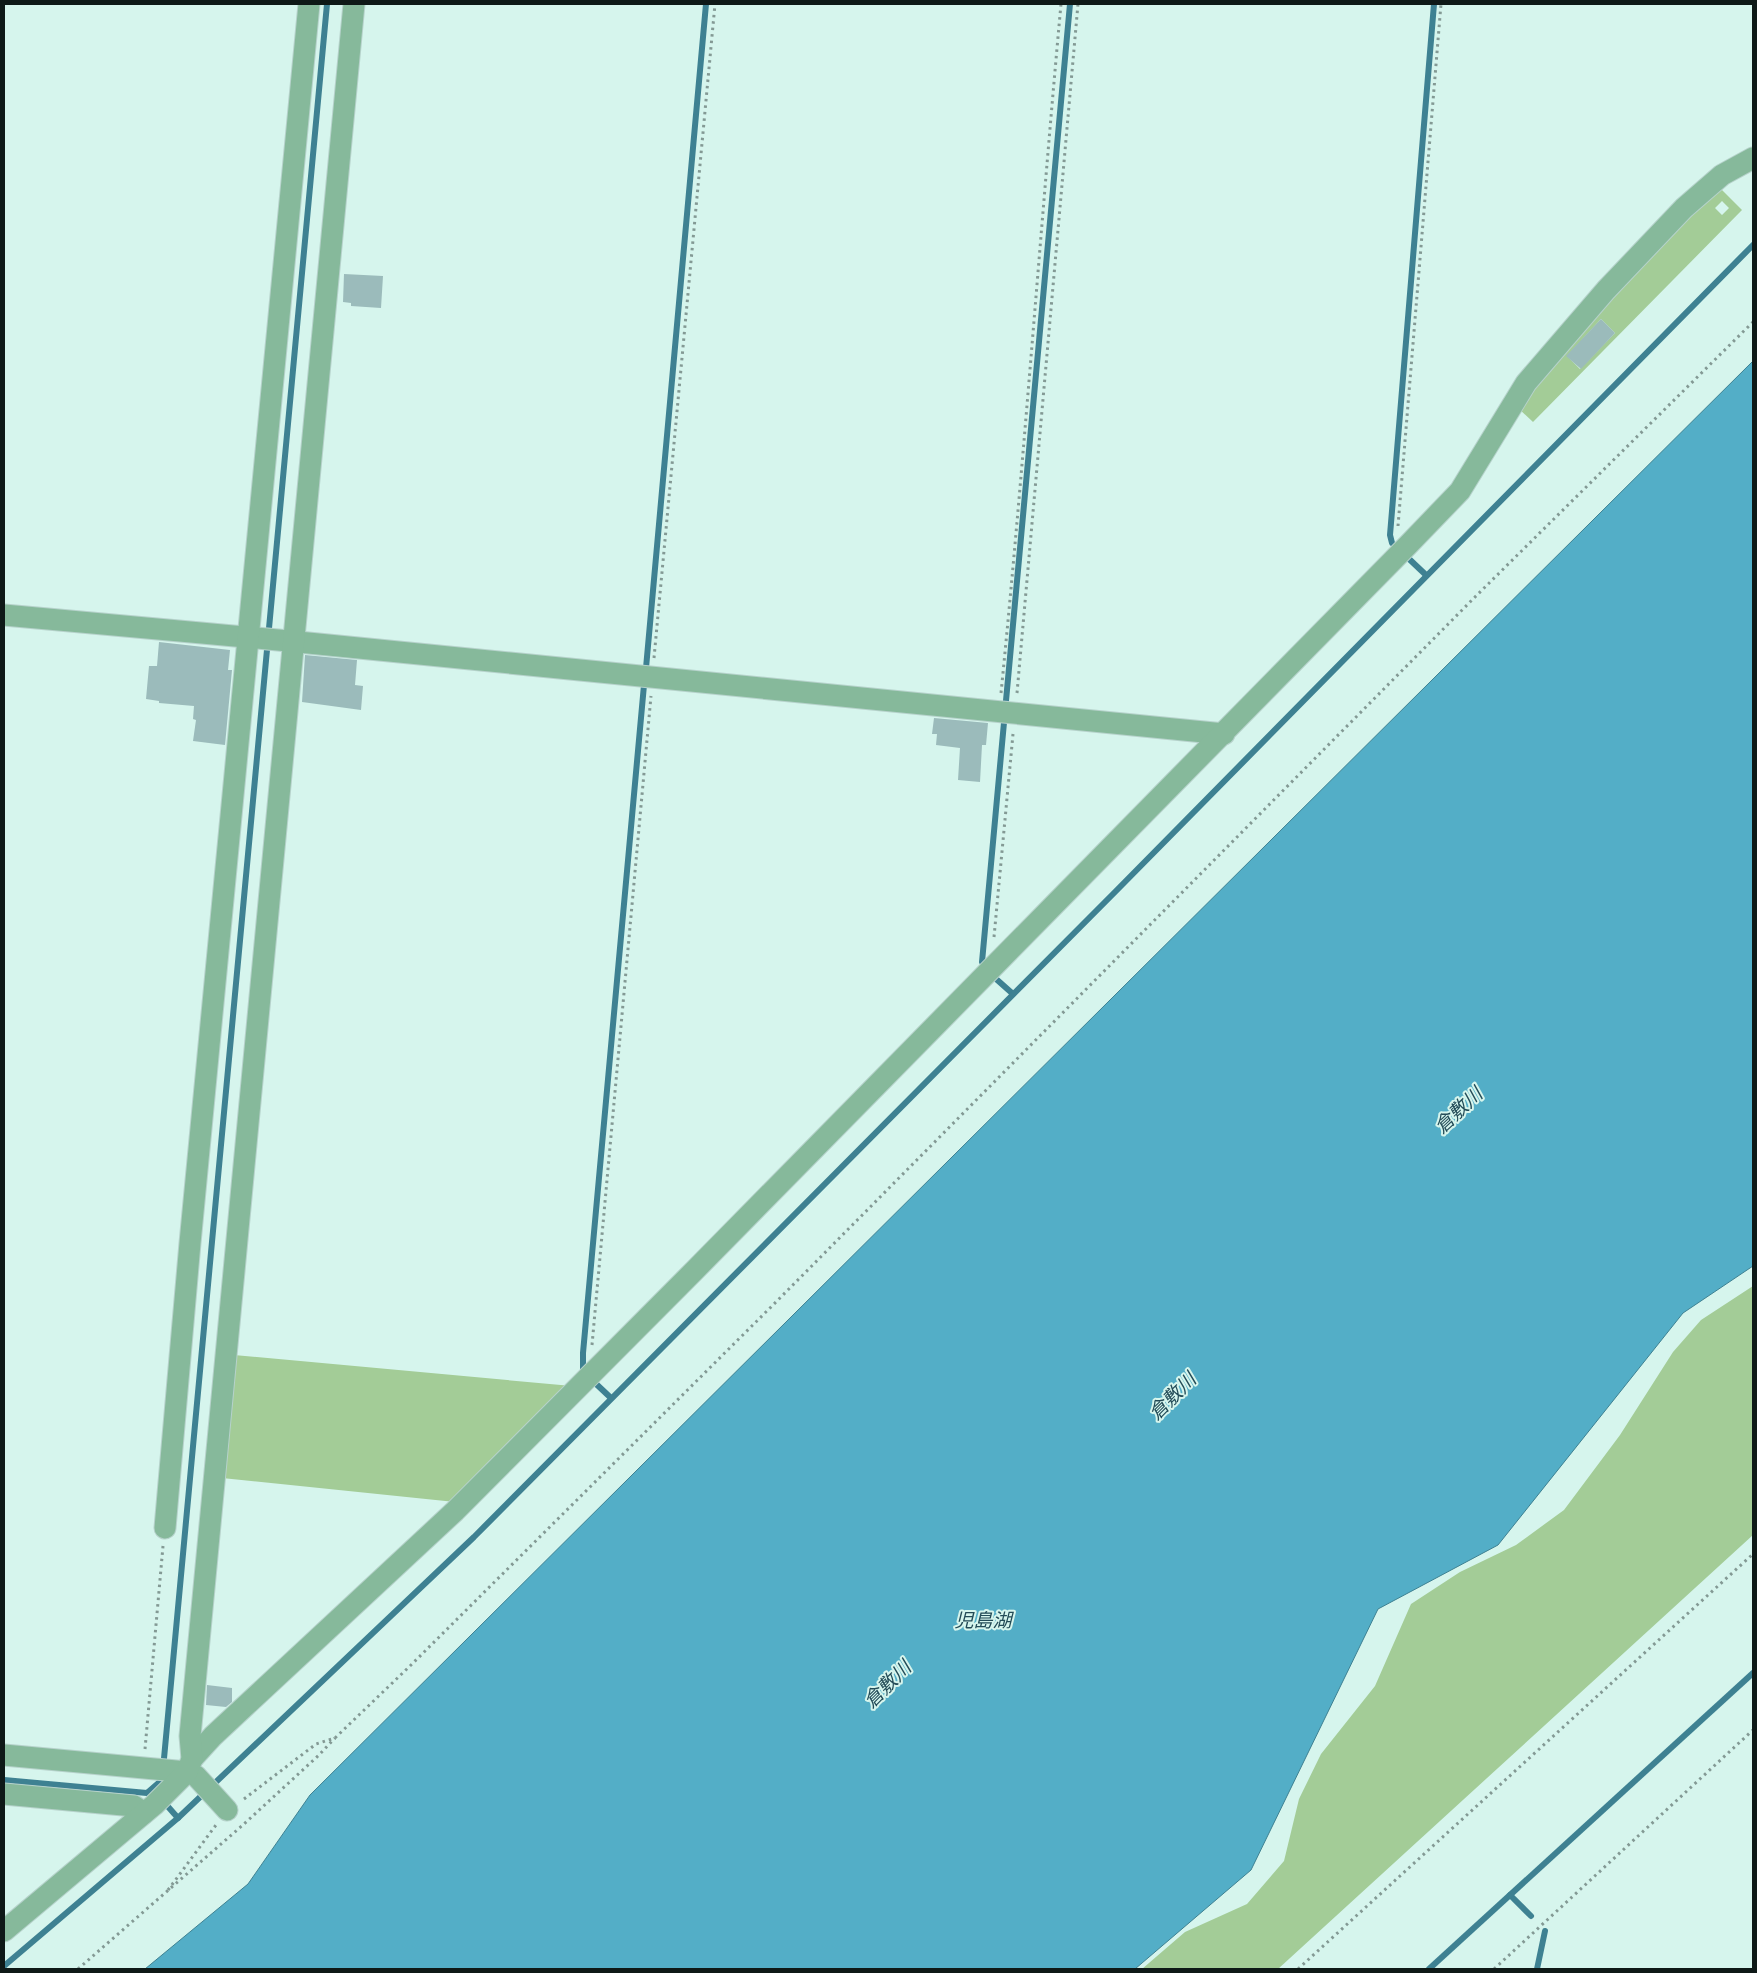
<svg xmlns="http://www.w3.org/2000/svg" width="1757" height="1973" font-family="'DM Sans','Noto Sans JP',sans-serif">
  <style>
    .green { fill: #a3cc97; fill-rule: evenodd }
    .water { fill: #53aec7; stroke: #3e8192 }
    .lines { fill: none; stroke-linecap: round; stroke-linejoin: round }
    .stream { stroke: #3e8192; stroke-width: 6 }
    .building { fill: #9bbbbb }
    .minor-casing { stroke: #b6d2cb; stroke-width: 23 }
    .path { stroke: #839994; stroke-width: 3; stroke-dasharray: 2.5 4; stroke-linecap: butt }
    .minor { stroke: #86b99b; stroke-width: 21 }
    .labels { text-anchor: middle; stroke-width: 4; stroke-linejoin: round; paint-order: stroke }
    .water-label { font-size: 19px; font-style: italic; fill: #234b57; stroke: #d6f5ed }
  </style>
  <rect width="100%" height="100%" fill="#d6f5ed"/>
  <g class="green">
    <path d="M1719 187 1742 210 1533 422 1518 408 1615 291ZM1722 201 1729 208 1722 215 1715 208ZM1601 319 1615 333 1580 369 1567 356Z"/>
    <polygon points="1753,1286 1753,1535 1278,1969 1142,1969 1185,1932 1247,1904 1284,1861 1299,1799 1321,1754 1375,1686 1411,1604 1460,1572 1516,1545 1564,1510 1620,1435 1673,1352 1701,1320"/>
    <polygon points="234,1355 572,1386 455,1502 222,1478"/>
  </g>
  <polygon class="water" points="1753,361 1753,1266 1683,1313 1498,1545 1378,1609 1251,1870 1135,1969 145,1969 248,1884 310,1795"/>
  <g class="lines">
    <g class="stream">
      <polyline points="1392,543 1390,535 1434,4"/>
      <polyline points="1407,557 1426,575"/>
      <polyline points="646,668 706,4"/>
      <polyline points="984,966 982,962 1070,4"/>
      <polyline points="995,978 1013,994"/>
      <polyline points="583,1371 583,1353 644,685"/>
      <polyline points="593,1381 611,1398"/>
      <polyline points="4,1780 147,1793 162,1780 327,4"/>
      <polyline points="163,1801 178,1818"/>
      <polyline points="1510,1895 1531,1916"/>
      <polyline points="4,1966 178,1818 474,1537 1115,892 1753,245"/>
      <polyline points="1429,1969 1753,1673"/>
      <polyline points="1537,1969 1545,1931"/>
    </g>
  </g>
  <g class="building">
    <polygon points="344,274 383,276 381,308 351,306 351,303 343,302"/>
    <polygon points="1601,319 1615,333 1581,369 1566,356"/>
    <polygon points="159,642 230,650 228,670 232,670 225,745 193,741 196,720 193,719 194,706 159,703 159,701 146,699 149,666 157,666"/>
    <polygon points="305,655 357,660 355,685 363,686 361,710 302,702"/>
    <polygon points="934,718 988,723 986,745 982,745 980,782 958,780 960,748 936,745 937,734 932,734"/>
    <polygon points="207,1685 232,1688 232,1702 226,1707 206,1705"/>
  </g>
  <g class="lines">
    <g class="minor-casing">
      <g id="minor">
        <polyline points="4,615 278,640 1224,734"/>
        <polyline points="165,1528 190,1243 309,4"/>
        <polyline points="4,1755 187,1772 196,1776 227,1810"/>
        <polyline points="192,1759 213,1736 455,1511 695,1270 1409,544 1460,491 1526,383 1606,290 1684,208 1722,175 1753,158"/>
        <polyline points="4,1794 134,1806 144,1813"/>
        <polyline points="4,1931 154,1805 187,1772 192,1759 190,1736 354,4"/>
      </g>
    </g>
    <g class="path">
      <polyline points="1398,526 1441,4"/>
      <polyline points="654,658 715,4"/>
      <path d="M1001 693C1024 463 1040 233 1061 4"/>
      <polyline points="1017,693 1078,4"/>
      <polyline points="994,937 1013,734"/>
      <polyline points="592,1345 651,696"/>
      <polyline points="145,1749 163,1546"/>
      <polyline points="244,1799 316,1744 335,1738 411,1665 777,1301 1477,595 1753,322"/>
      <polyline points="168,1890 216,1825"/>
      <polyline points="78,1969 244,1824 319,1755 335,1738"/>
      <polyline points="1298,1969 1753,1554"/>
      <polyline points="1494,1969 1753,1730"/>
    </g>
    <use href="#minor" class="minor"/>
  </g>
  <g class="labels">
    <g class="water-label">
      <text transform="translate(1458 1110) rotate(-43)" y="7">倉敷川</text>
      <text transform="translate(1172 1396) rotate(-45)" y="7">倉敷川</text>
      <text x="983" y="1627">児島湖</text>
      <text transform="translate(887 1684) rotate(-45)" y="7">倉敷川</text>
    </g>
  </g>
  <rect width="1757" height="1973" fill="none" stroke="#0e1917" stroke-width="10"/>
</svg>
